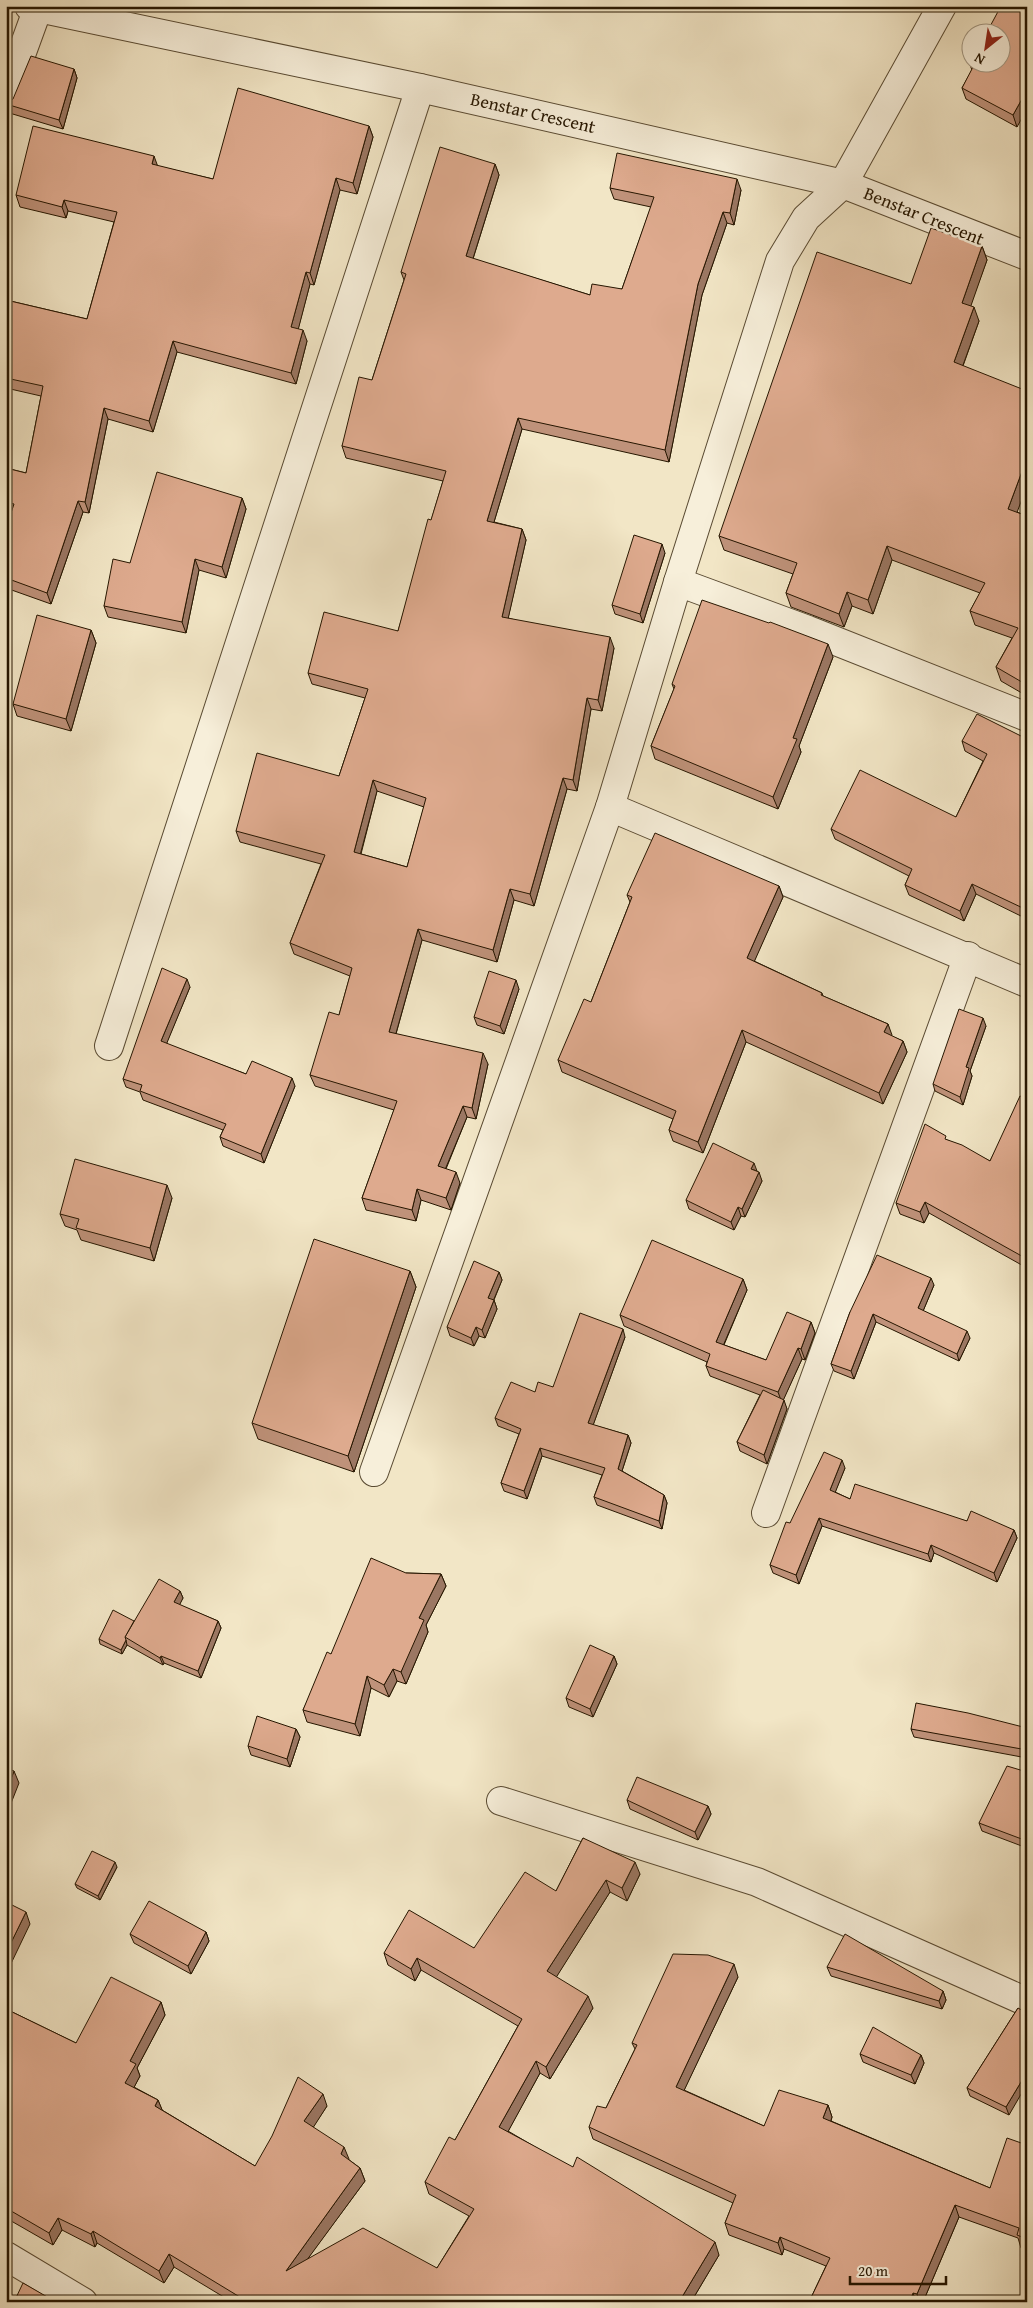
<svg xmlns="http://www.w3.org/2000/svg" width="1033" height="2308" font-family="'Gentium Book Plus',serif">
  <style>
    .lines { fill: none; stroke-linecap: round; stroke-linejoin: round }
    .minor-casing { stroke: #594a32; stroke-width: 30 }
    .minor { stroke: #f7efda; stroke-width: 28 }
    .wall { fill: #bf927a; stroke: #261600; fill-rule: evenodd }
    .shaded-wall { fill: #9b7763; stroke: #261600 }
    .building { fill: #deaa8e; stroke: #261600; fill-rule: evenodd }
    .labels { text-anchor: middle; stroke-width: 5; stroke-linejoin: round; paint-order: stroke }
    .street-label { font-size: 18px; fill: #261600; stroke: #f7efda }
  </style>
  <rect width="100%" height="100%" fill="#f2e6c6"/>
  <filter id="stains"><feTurbulence type="fractalNoise" baseFrequency=".004" numOctaves="4"/><feColorMatrix values="0 0 0 0 .2 0 0 0 0 .09 0 0 0 0 .02 0 0 0 .5 -.17"/></filter>
  <radialGradient id="worn" r=".72"><stop offset=".6" stop-color="#630" stop-opacity="0"/><stop offset="1" stop-color="#630" stop-opacity=".3"/></radialGradient>
  <g class="lines">
    <g class="minor-casing">
      <g id="minor">
        <polyline points="29,6 420,88 843,184 1027,256"/>
        <polyline points="6,96 38,8"/>
        <polyline points="678,582 808,630 1027,717"/>
        <polyline points="610,807 1027,983"/>
        <polyline points="109,1046 420,88"/>
        <polyline points="374,1472 610,807 678,582 780,261 806,218 843,184 942,6"/>
        <polyline points="766,1513 968,956"/>
        <polyline points="501,1801 757,1882 1027,2002"/>
        <polyline points="6,2256 83,2302"/>
      </g>
    </g>
    <use href="#minor" class="minor"/>
  </g>
  <g class="wall">
    <polygon points="1000,62 1017,127 966,99 962,88 972,70 970,65"/>
    <polygon points="74,69 77,78 63,129 6,112 6,103"/>
    <polygon points="369,126 373,137 357,194 340,190 314,285 310,284 298,329 307,341 296,384 177,352 153,432 108,419 89,513 83,512 51,604 6,588 6,528 11,514 6,513 6,468 26,473 41,396 6,388 6,300 87,319 114,222 68,211 66,218 20,207 16,195 157,166 213,179"/>
    <path d="M495 164 499 175 473 259 590 295 622 289 651 207 614 199 610 188 741 190 734 225 727 223 702 295 669 462 522 429 494 522 522 529 526 540 508 618 614 648 602 711 591 709 577 791 567 789 534 906 514 900 497 962 422 940 396 1034 488 1064 476 1119 467 1117 446 1169 460 1183 451 1210 421 1200 416 1221 366 1210 362 1198 394 1110 315 1086 310 1075 339 1015 350 976 294 954 290 943 321 864 240 842 236 831 339 776 365 698 312 684 308 673 398 631 443 481 346 458 342 446 372 380 404 280 401 272ZM377 791 424 807 407 867 361 854Z"/>
    <polygon points="982,246 987,260 970,306 979,321 963,366 1017,512 1027,516 1027,696 1001,681 996,667 1012,638 975,625 970,611 980,593 892,560 873,614 852,606 844,627 791,607 786,593 793,574 724,550 719,536 911,284"/>
    <polygon points="242,498 246,509 226,578 199,570 186,633 108,617 104,606 130,563"/>
    <polygon points="665,553 643,623 615,614 612,605"/>
    <polygon points="91,630 96,643 71,731 17,716 13,704"/>
    <polygon points="833,657 799,746 801,752 778,809 655,759 651,746 674,689 672,684"/>
    <polygon points="1027,739 1027,919 976,894 964,921 909,895 905,885 909,876 835,839 831,829 956,817 983,761 965,751 962,741"/>
    <polygon points="779,886 783,897 754,961 822,993 823,996 888,1024 891,1036 903,1041 907,1052 883,1104 746,1042 703,1153 673,1141 669,1130 673,1119 562,1072 558,1060 591,1002 630,902 627,895"/>
    <polygon points="190,987 166,1044 246,1074 295,1086 264,1163 223,1146 220,1137 223,1130 143,1100 140,1092 126,1087 123,1079"/>
    <polygon points="519,989 504,1034 477,1025 474,1017"/>
    <polygon points="986,1026 970,1071 972,1076 963,1105 935,1091 933,1084"/>
    <polygon points="1027,1090 1027,1268 929,1213 924,1223 900,1214 896,1203 947,1140 990,1161"/>
    <polygon points="757,1171 762,1181 745,1217 741,1216 734,1230 689,1209 686,1200"/>
    <polygon points="172,1198 154,1261 81,1240 77,1230 65,1226 60,1214"/>
    <polygon points="410,1271 416,1287 354,1472 258,1439 252,1423"/>
    <polygon points="499,1272 502,1280 494,1300 497,1309 485,1338 479,1336 474,1346 450,1336 447,1327"/>
    <polygon points="743,1279 747,1290 724,1345 766,1360 811,1322 815,1333 805,1360 802,1359 783,1400 787,1409 767,1464 740,1451 737,1442 760,1395 710,1376 706,1366 707,1362 624,1326 620,1315"/>
    <polygon points="934,1285 923,1311 970,1338 959,1361 876,1322 854,1379 834,1371 831,1364 850,1312"/>
    <polygon points="625,1337 593,1425 628,1435 631,1443 622,1471 664,1495 667,1503 662,1529 597,1505 594,1497 602,1475 542,1456 527,1499 504,1491 501,1483 519,1434 498,1426 495,1418 535,1392 553,1387"/>
    <polygon points="845,1468 835,1492 850,1499 967,1521 1014,1530 1017,1538 997,1582 934,1553 931,1562 822,1526 799,1584 773,1573 770,1565 790,1523"/>
    <polygon points="406,1573 441,1574 446,1586 426,1625 428,1632 406,1684 397,1681 389,1697 371,1688 360,1736 307,1722 303,1710 331,1654"/>
    <polygon points="180,1591 183,1598 179,1605 218,1621 221,1628 201,1678 164,1663 163,1665 127,1645 122,1654 100,1644 99,1639 134,1621"/>
    <polygon points="614,1656 617,1664 593,1717 569,1707 566,1698"/>
    <polygon points="1027,1728 1027,1758 914,1737 911,1729"/>
    <polygon points="296,1729 300,1737 290,1767 251,1755 248,1746"/>
    <polygon points="1027,1772 1027,1848 982,1831 979,1823"/>
    <polygon points="627,1800 708,1806 711,1814 698,1840 630,1809"/>
    <polygon points="583,1838 640,1874 627,1901 610,1892 556,1977 593,2008 550,2079 540,2073 508,2131 719,2255 691,2302 232,2302 174,2267 164,2283 97,2243 95,2247 62,2230 53,2245 6,2218 6,2009 76,2043 161,2002 165,2015 137,2068 140,2076 134,2087 158,2100 162,2110 255,2166 327,2106 313,2127 348,2159 360,2168 365,2181 308,2258 437,2268 469,2216 429,2194 425,2182 455,2140 518,2026 421,1970 415,1981 388,1965 384,1953 474,1948 556,1891"/>
    <polygon points="117,1867 100,1900 77,1888 75,1884"/>
    <polygon points="206,1932 209,1941 191,1974 134,1943 130,1934"/>
    <polygon points="827,1967 943,1991 946,2000 942,2009 831,1976"/>
    <polygon points="738,1977 684,2090 764,2126 828,2105 832,2117 831,2121 990,2188 1027,2145 1027,2249 1021,2248 1018,2238 959,2217 923,2302 809,2302 826,2266 784,2249 782,2255 729,2235 725,2223 733,2203 593,2139 589,2127 606,2108 635,2049 632,2043"/>
    <polygon points="1018,2008 1009,2115 970,2096 967,2088"/>
    <polygon points="860,2054 921,2055 924,2063 915,2084 863,2062"/>
  </g>
  <g class="shaded-wall">
    <polygon points="74,69 77,78 63,129 59,120"/>
    <polygon points="1027,90 1027,109 1017,127 1013,115"/>
    <polygon points="369,126 373,137 357,194 353,183"/>
    <polygon points="154,156 158,167 152,164"/>
    <polygon points="495,164 499,175 470,268 466,256"/>
    <polygon points="336,178 340,190 314,285 310,273"/>
    <polygon points="737,179 741,190 734,225 730,213"/>
    <polygon points="64,200 68,211 66,218 62,207"/>
    <polygon points="723,212 727,223 702,295 669,462 665,450 698,284"/>
    <polygon points="982,246 987,260 967,317 962,303"/>
    <polygon points="306,272 310,284 296,338 291,327"/>
    <polygon points="974,307 979,321 959,376 954,362"/>
    <polygon points="303,330 307,341 296,384 291,373"/>
    <polygon points="173,341 177,352 153,432 149,421"/>
    <polygon points="104,408 108,419 89,513 85,502"/>
    <polygon points="518,418 522,429 491,532 487,521"/>
    <polygon points="1027,458 1027,486 1013,523 1008,509"/>
    <polygon points="242,498 246,509 226,578 222,567"/>
    <polygon points="78,501 83,512 51,604 47,593"/>
    <polygon points="522,529 526,540 506,628 502,617"/>
    <polygon points="662,544 665,553 643,623 640,614"/>
    <polygon points="887,546 892,560 873,614 868,600"/>
    <polygon points="195,559 199,570 186,633 182,622"/>
    <polygon points="847,592 852,606 844,627 839,614"/>
    <polygon points="91,630 96,643 71,731 66,719"/>
    <polygon points="610,637 614,648 602,711 598,700"/>
    <polygon points="828,644 833,657 799,746 801,752 778,809 773,797 793,738"/>
    <polygon points="587,698 591,709 577,791 573,780"/>
    <polygon points="563,778 567,789 534,906 530,894"/>
    <polygon points="373,780 377,791 358,863 354,852"/>
    <polygon points="972,884 976,894 964,921 960,911"/>
    <polygon points="779,886 783,897 751,969 747,958"/>
    <polygon points="510,889 514,900 497,962 493,950"/>
    <polygon points="418,929 422,940 393,1044 389,1032"/>
    <polygon points="187,979 190,987 164,1050 161,1041"/>
    <polygon points="516,980 519,989 504,1034 500,1026"/>
    <polygon points="983,1018 986,1026 970,1071 972,1076 963,1105 960,1097 966,1067"/>
    <polygon points="888,1024 892,1035 888,1043 884,1032"/>
    <polygon points="742,1030 746,1042 703,1153 698,1142"/>
    <polygon points="903,1041 907,1052 883,1104 879,1093"/>
    <polygon points="483,1053 488,1064 476,1119 472,1108"/>
    <polygon points="292,1078 295,1086 264,1163 261,1154"/>
    <polygon points="463,1106 467,1117 442,1177 438,1166"/>
    <polygon points="754,1163 757,1171 751,1169"/>
    <polygon points="456,1172 460,1183 451,1210 446,1198"/>
    <polygon points="759,1172 762,1181 745,1217 742,1209"/>
    <polygon points="167,1185 172,1198 154,1261 150,1248"/>
    <polygon points="417,1189 421,1200 416,1221 412,1210"/>
    <polygon points="925,1202 929,1213 924,1223 920,1212"/>
    <polygon points="738,1207 741,1216 734,1230 731,1222"/>
    <polygon points="410,1271 416,1287 354,1472 348,1456"/>
    <polygon points="499,1272 502,1280 491,1306 488,1298"/>
    <polygon points="931,1278 934,1285 921,1316 918,1308"/>
    <polygon points="743,1279 747,1290 720,1353 716,1342"/>
    <polygon points="494,1300 497,1309 485,1338 482,1330"/>
    <polygon points="873,1314 876,1322 854,1379 851,1371"/>
    <polygon points="811,1322 815,1333 805,1360 801,1349"/>
    <polygon points="476,1327 479,1336 474,1346 471,1338"/>
    <polygon points="623,1329 625,1337 591,1431 588,1423"/>
    <polygon points="967,1331 970,1338 959,1361 957,1354"/>
    <polygon points="798,1348 802,1359 782,1403 778,1392"/>
    <polygon points="784,1400 787,1409 767,1464 764,1455"/>
    <polygon points="628,1435 631,1443 620,1477 618,1469"/>
    <polygon points="540,1448 542,1456 527,1499 524,1491"/>
    <polygon points="842,1460 845,1468 833,1498 830,1490"/>
    <polygon points="664,1495 667,1503 662,1529 659,1521"/>
    <polygon points="819,1518 822,1526 799,1584 796,1575"/>
    <polygon points="1014,1530 1017,1538 997,1582 994,1573"/>
    <polygon points="931,1545 934,1553 931,1562 928,1554"/>
    <polygon points="441,1574 446,1586 426,1625 428,1632 406,1684 401,1672 419,1618"/>
    <polygon points="180,1591 183,1598 177,1610 174,1602"/>
    <polygon points="218,1621 221,1628 201,1678 198,1671"/>
    <polygon points="126,1640 127,1645 122,1654 121,1650"/>
    <polygon points="161,1656 164,1663 163,1665 160,1658"/>
    <polygon points="614,1656 617,1664 593,1717 590,1709"/>
    <polygon points="393,1669 397,1681 389,1697 384,1685"/>
    <polygon points="367,1676 371,1688 360,1736 355,1724"/>
    <polygon points="296,1729 300,1737 290,1767 287,1759"/>
    <polygon points="14,1771 19,1783 6,1816 6,1792"/>
    <polygon points="708,1806 711,1814 698,1840 695,1832"/>
    <polygon points="115,1862 117,1867 100,1900 98,1896"/>
    <polygon points="635,1862 640,1874 627,1901 622,1888"/>
    <polygon points="606,1880 610,1892 552,1984 547,1971"/>
    <polygon points="26,1912 30,1924 6,1974 6,1953"/>
    <polygon points="206,1932 209,1941 191,1974 188,1966"/>
    <polygon points="417,1958 421,1970 415,1981 411,1969"/>
    <polygon points="734,1964 738,1977 680,2099 676,2087"/>
    <polygon points="943,1991 946,2000 942,2009 939,2001"/>
    <polygon points="588,1996 593,2008 550,2079 546,2067"/>
    <polygon points="161,2002 165,2015 137,2068 140,2076 130,2095 125,2083 130,2061"/>
    <polygon points="921,2055 924,2063 915,2084 911,2075"/>
    <polygon points="536,2061 540,2073 504,2139 499,2127"/>
    <polygon points="1027,2072 1027,2084 1009,2115 1006,2107"/>
    <polygon points="323,2094 327,2106 309,2134 304,2121"/>
    <polygon points="158,2100 163,2112 155,2106"/>
    <polygon points="828,2105 832,2117 828,2130 823,2118"/>
    <polygon points="344,2147 349,2159 345,2166 341,2154"/>
    <polygon points="360,2168 365,2181 290,2283 286,2271"/>
    <polygon points="955,2205 959,2217 923,2302 919,2302 917,2294"/>
    <polygon points="58,2218 62,2230 53,2245 49,2233"/>
    <polygon points="93,2231 97,2243 95,2247 91,2234"/>
    <polygon points="780,2237 784,2249 782,2255 778,2243"/>
    <polygon points="715,2242 719,2255 691,2302 679,2302"/>
    <polygon points="169,2254 174,2267 164,2283 159,2271"/>
    <polygon points="913,2293 916,2302 910,2302"/>
  </g>
  <g class="building">
    <polygon points="1001,6 1027,6 1027,90 1013,115 962,88 973,67 970,65 971,62 1000,62 1000,32 987,32"/>
    <polygon points="31,56 74,69 59,120 6,104 6,103 13,99"/>
    <polygon points="238,88 369,126 353,183 336,178 310,273 306,272 291,327 303,330 291,373 173,341 149,421 104,408 85,502 78,501 47,593 6,578 6,528 14,504 6,502 6,468 26,473 43,386 6,378 6,300 87,319 117,212 64,200 62,207 16,195 33,126 154,156 152,164 213,179"/>
    <path d="M440 147 495 164 466 256 590 295 592 284 622 289 654 197 610 188 617 153 737 179 730 213 723 212 698 284 665 450 518 418 487 521 522 529 502 617 610 637 598 700 587 698 573 780 563 778 530 894 510 889 493 950 418 929 389 1032 483 1053 472 1108 463 1106 438 1166 456 1172 446 1198 417 1189 412 1210 362 1198 397 1101 310 1075 329 1012 339 1015 352 968 290 943 325 855 236 831 257 753 339 776 368 689 308 673 324 612 398 631 428 519 431 520 446 471 342 446 359 377 372 380 406 274 401 272ZM373 780 426 798 407 867 354 852Z"/>
    <polygon points="931,228 982,246 962,303 974,307 954,362 1027,391 1027,458 1008,509 1027,516 1027,685 996,667 1018,628 970,611 985,583 887,546 868,600 847,592 839,614 786,593 797,563 719,536 817,252 911,284"/>
    <polygon points="157,472 242,498 222,567 195,559 182,622 104,606 113,559 130,563"/>
    <polygon points="634,535 662,544 640,614 612,605"/>
    <polygon points="702,600 769,623 770,622 828,644 793,738 797,739 773,797 651,746 675,686 672,684"/>
    <polygon points="37,615 91,630 66,719 13,704"/>
    <polygon points="977,714 1027,739 1027,910 972,884 960,911 905,885 912,869 831,829 860,770 956,817 987,754 962,741"/>
    <polygon points="655,833 779,886 747,958 822,993 821,995 888,1024 884,1032 903,1041 879,1093 742,1030 698,1142 669,1130 676,1111 558,1060 584,999 591,1002 632,897 627,895"/>
    <polygon points="162,968 187,979 161,1041 246,1074 252,1061 292,1078 261,1154 220,1137 226,1124 140,1091 142,1085 123,1079"/>
    <polygon points="489,971 516,980 500,1026 474,1017"/>
    <polygon points="959,1009 983,1018 966,1067 969,1068 960,1097 933,1084"/>
    <polygon points="1027,1090 1027,1259 925,1202 920,1212 896,1203 925,1124 946,1136 945,1139 962,1145 990,1161 1020,1096 1023,1097"/>
    <polygon points="713,1143 754,1163 751,1169 759,1172 742,1209 738,1207 731,1222 686,1200"/>
    <polygon points="75,1159 167,1185 150,1248 76,1228 79,1219 60,1214"/>
    <polygon points="314,1239 410,1271 348,1456 252,1423"/>
    <polygon points="652,1240 743,1279 716,1342 766,1360 787,1312 811,1322 801,1349 798,1348 778,1392 706,1366 710,1354 620,1315"/>
    <polygon points="877,1255 931,1278 918,1308 967,1331 957,1354 873,1314 851,1371 831,1364 850,1312"/>
    <polygon points="474,1261 499,1272 488,1298 494,1300 482,1330 476,1327 471,1338 447,1327"/>
    <polygon points="580,1313 623,1329 588,1423 628,1435 618,1469 664,1495 659,1521 594,1497 605,1468 540,1448 524,1491 501,1483 521,1429 495,1418 511,1382 535,1392 538,1382 553,1387"/>
    <polygon points="763,1390 784,1400 764,1455 737,1442"/>
    <polygon points="824,1452 842,1460 830,1490 850,1499 855,1484 967,1521 971,1511 1014,1530 994,1573 931,1545 928,1554 819,1518 796,1575 770,1565 786,1522 790,1523"/>
    <polygon points="371,1558 406,1573 441,1574 419,1618 424,1620 401,1672 393,1669 384,1685 367,1676 355,1724 303,1710 327,1652 331,1654"/>
    <polygon points="159,1579 180,1591 174,1602 218,1621 198,1671 161,1656 160,1658 125,1637"/>
    <polygon points="113,1610 134,1621 125,1637 126,1640 121,1650 99,1639"/>
    <polygon points="590,1645 614,1656 590,1709 566,1698"/>
    <polygon points="916,1703 968,1713 1027,1728 1027,1750 911,1729"/>
    <polygon points="257,1716 296,1729 287,1759 248,1746"/>
    <polygon points="1007,1766 1027,1772 1027,1841 979,1823"/>
    <polygon points="6,1768 14,1771 6,1792"/>
    <polygon points="637,1777 708,1806 695,1832 627,1800"/>
    <polygon points="583,1838 635,1862 622,1888 606,1880 547,1971 588,1996 546,2067 536,2061 499,2127 573,2167 577,2157 715,2242 679,2302 248,2302 169,2254 159,2271 93,2231 91,2234 58,2218 49,2233 6,2208 6,2009 76,2043 111,1977 161,2002 130,2061 136,2064 125,2083 158,2100 155,2106 255,2166 272,2136 298,2077 323,2094 304,2121 344,2147 341,2154 360,2168 286,2271 363,2228 437,2268 474,2209 425,2182 449,2137 455,2140 522,2019 417,1958 411,1969 384,1953 409,1910 474,1948 525,1872 556,1891"/>
    <polygon points="92,1851 115,1862 98,1896 75,1884"/>
    <polygon points="149,1901 206,1932 188,1966 130,1934"/>
    <polygon points="6,1902 26,1912 6,1953"/>
    <polygon points="845,1934 943,1991 939,2001 827,1967"/>
    <polygon points="673,1954 708,1955 734,1964 676,2087 764,2126 779,2090 828,2105 823,2118 990,2188 1007,2138 1027,2145 1027,2239 1017,2235 1019,2228 955,2205 917,2294 913,2293 910,2302 809,2302 830,2258 780,2237 778,2243 725,2223 736,2195 589,2127 597,2106 606,2108 637,2045 632,2043"/>
    <polygon points="1018,2008 1027,2013 1027,2072 1006,2107 967,2088"/>
    <polygon points="873,2027 921,2055 911,2075 860,2054"/>
    <polygon points="23,2283 56,2302 14,2302"/>
  </g>
  <g class="labels">
    <g class="street-label">
      <text transform="translate(533 113) rotate(13)" y="6">Benstar Crescent</text>
      <text transform="translate(924 216) rotate(22)" y="6">Benstar Crescent</text>
    </g>
  </g>
  <rect width="1033" height="2308" fill="none" stroke="#f2e6c6" stroke-width="25"/>
  <rect x="8" y="8" width="1018" height="2293" fill="none" stroke="#261600" stroke-width="2.5"/>
  <rect x="12" y="12" width="1008" height="2283" fill="none" stroke="#261600"/>
  <g transform="translate(986 48) rotate(210)"><circle r="24" fill="#f7efda" stroke="#a39883"/>
  <path d="M0-4L9 19L0 12L-9 19Z" fill="#8f2418"/>
  <text y="-8" font-size="14" font-weight="bold" text-anchor="middle" fill="#261600">N</text>
  </g>
  <path d="M850 2276v8h96v-8" fill="none" stroke="#261600" stroke-width="2.5"/>
  <text x="858" y="2276" font-size="15" fill="#261600" stroke="#f7efda" stroke-width="4" paint-order="stroke">20 m</text>
  <rect width="100%" height="100%" filter="url(#stains)"/>
  <rect width="100%" height="100%" fill="url(#worn)"/>
</svg>
